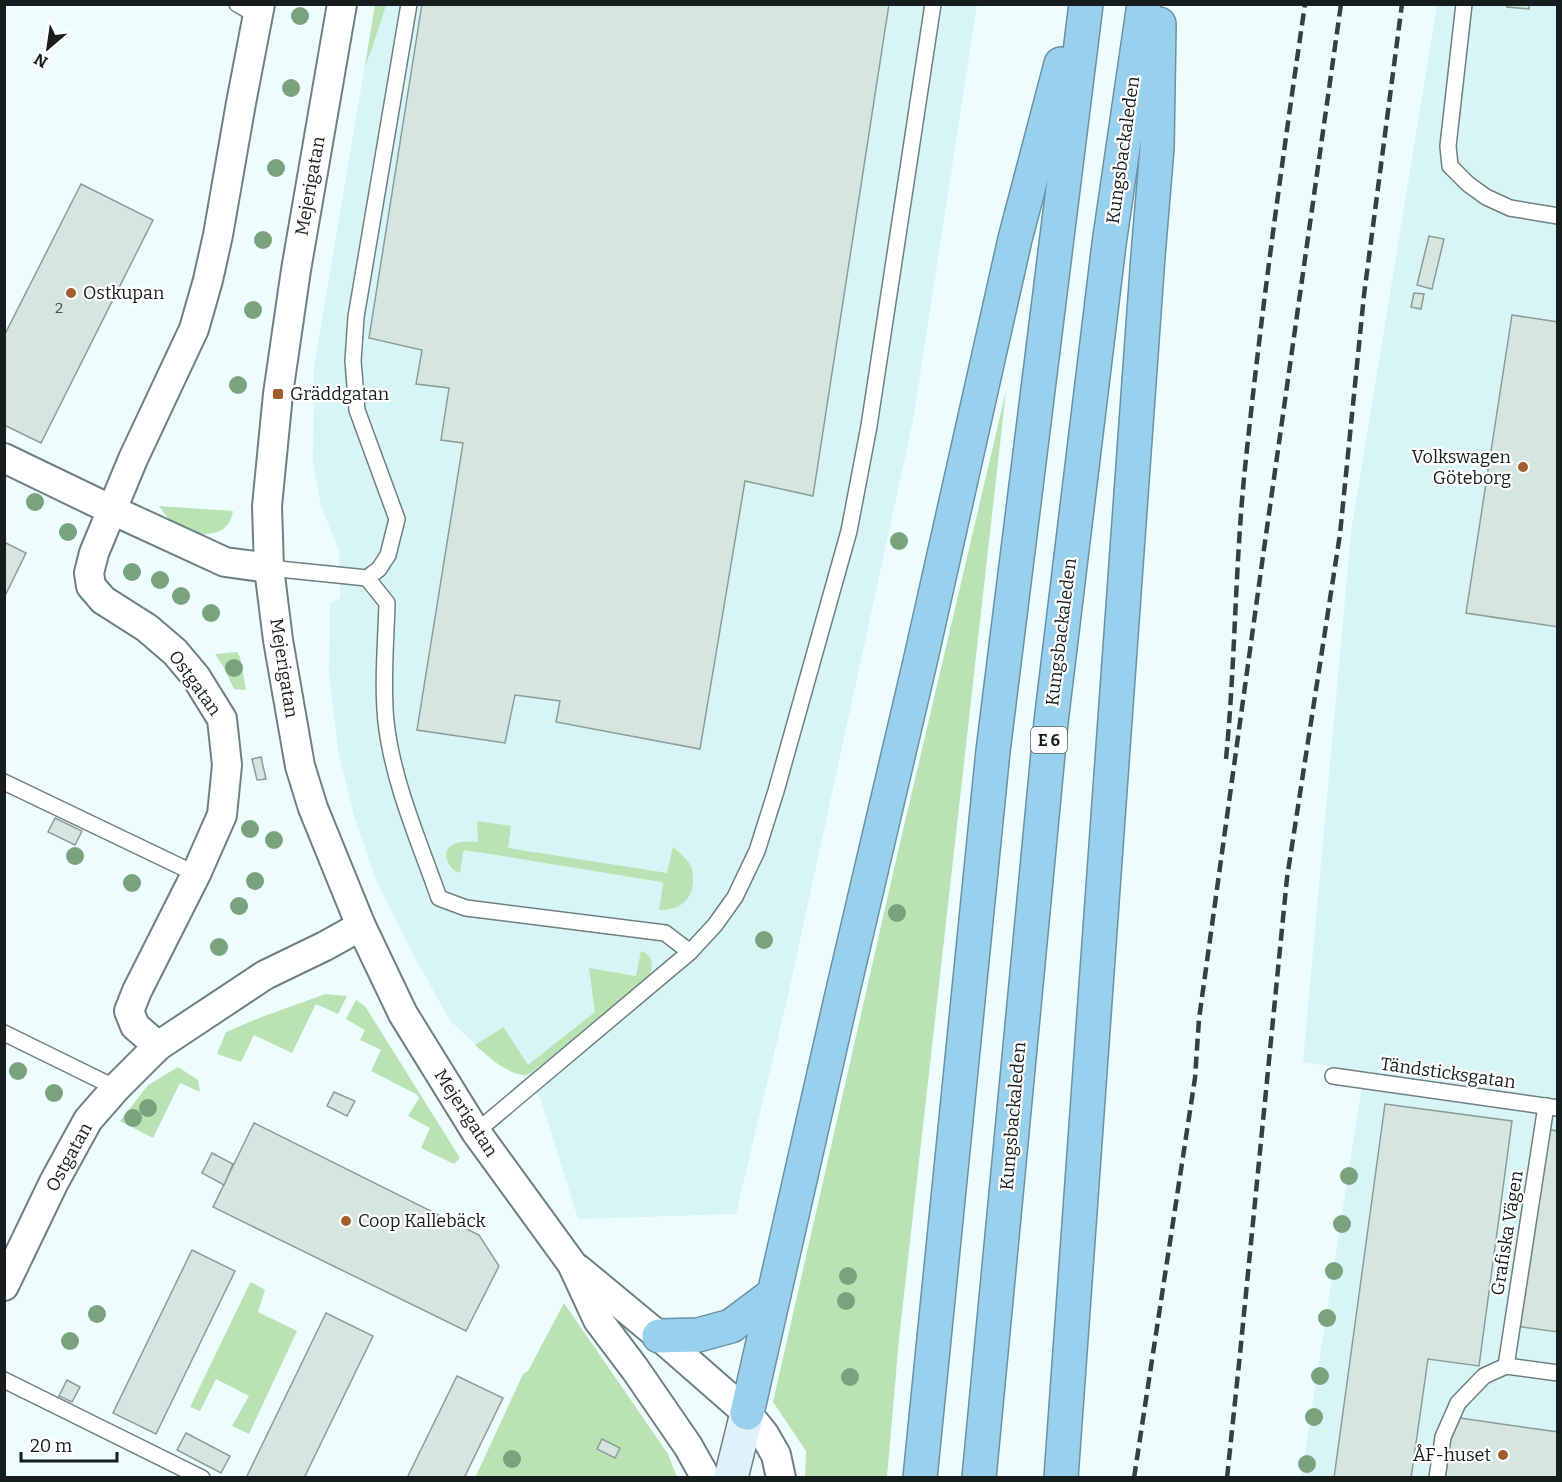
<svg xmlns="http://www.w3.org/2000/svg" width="1562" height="1482" font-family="Bitter,serif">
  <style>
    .built { fill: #d7f5f7 }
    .green { fill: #bae3b4 }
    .building { fill: #d5e6e0; stroke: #8c9d97; stroke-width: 1.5 }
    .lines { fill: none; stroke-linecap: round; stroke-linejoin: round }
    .lane-casing { stroke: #6e8081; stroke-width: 18 }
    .street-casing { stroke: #6e8081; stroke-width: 32 }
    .secondary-casing { stroke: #6e8081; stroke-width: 36 }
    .highway-casing { stroke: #6a91a4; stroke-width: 36 }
    .lane { stroke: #fff; stroke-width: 15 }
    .street { stroke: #fff; stroke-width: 28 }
    .secondary { stroke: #e0f1fa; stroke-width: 33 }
    .highway { stroke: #98d0ed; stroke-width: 33 }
    .rail { stroke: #374040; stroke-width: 4.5; stroke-dasharray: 12 6; stroke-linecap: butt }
    .tree { fill: #78a37c }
    .poi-dot { fill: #a35e30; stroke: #fff; stroke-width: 2 }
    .labels { text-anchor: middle; stroke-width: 4.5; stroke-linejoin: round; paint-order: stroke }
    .number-label { font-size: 15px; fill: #454f4e }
    .shield { fill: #fff; stroke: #5b6161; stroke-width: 1.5 }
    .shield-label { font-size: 16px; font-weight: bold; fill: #151d1d }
    .street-label { font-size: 18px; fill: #151d1d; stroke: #fff }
    .poi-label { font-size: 18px; fill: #151d1d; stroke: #fff; text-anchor: start }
  </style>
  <rect width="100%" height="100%" fill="#edfdfe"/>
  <g class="built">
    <polygon points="375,5 977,5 913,421 789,991 736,1214 578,1219 540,1097 521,1075 497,1064 450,1021 407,943 376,880 354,816 338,750 329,674 330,603 340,598 339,550 321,507 313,463 314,367"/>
    <polygon points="1437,5 1557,5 1557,1477 1301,1478 1364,1072 1303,1062 1351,532"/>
  </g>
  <g class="green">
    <polygon points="375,5 386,5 372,48 365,66"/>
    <polygon points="1006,391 899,1339 887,1477 805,1477 806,1451 773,1402 896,860"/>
    <path d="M159 506 233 511C232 515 231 520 228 524 215 541 184 534 171 522 166 517 163 511 159 506Z"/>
    <polygon points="237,652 240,657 246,690 234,689 223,666 215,654"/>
    <path d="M477 821 511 826 508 848 667 873 673 847C680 853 689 860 692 869 693 873 693 879 693 883 691 903 677 910 659 910L663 884 662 882 465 850 463 852 460 873C448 870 439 850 454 844 461 841 471 842 478 842Z"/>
    <path d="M641 951C653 955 654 966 649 976L541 1065C536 1068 530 1075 524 1075 510 1076 485 1054 475 1045L502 1028H504L528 1065 595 1012 589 968 636 976Z"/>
    <polygon points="325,994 347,996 338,1014 316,1004 292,1053 254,1035 241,1062 217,1054 226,1032 259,1018"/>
    <polygon points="356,1000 365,1006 460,1158 454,1164 421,1148 430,1128 408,1116 419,1098 416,1094 371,1071 381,1050 360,1040 365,1030 346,1019"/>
    <polygon points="178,1067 198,1080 200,1092 180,1083 153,1138 120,1121 148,1085"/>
    <polygon points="250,1283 253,1283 265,1290 258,1312 297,1331 249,1434 232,1426 249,1396 216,1379 200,1411 190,1407"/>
    <polygon points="564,1303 668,1454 677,1477 475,1478 523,1374 528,1371"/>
  </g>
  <g class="building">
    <polygon points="422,4 889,4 813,496 745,481 700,749 556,722 560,701 515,695 505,743 417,730 463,443 441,440 449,388 416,384 422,350 369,338"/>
    <polygon points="1508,4 1529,4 1529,9 1507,7"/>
    <polygon points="81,184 153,220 41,443 4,425 4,336"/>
    <polygon points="1429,236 1444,239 1432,289 1417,285"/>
    <polygon points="1414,293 1424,294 1421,309 1411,307"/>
    <polygon points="1512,315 1558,322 1558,627 1466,613"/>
    <polygon points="4,542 26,553 4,598"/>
    <polygon points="261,757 266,779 257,780 252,759"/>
    <polygon points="55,818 82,831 75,845 48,832"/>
    <polygon points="334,1092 355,1101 347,1116 327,1106"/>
    <polygon points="1385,1104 1512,1121 1479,1366 1428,1359 1411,1478 1334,1478"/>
    <polygon points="254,1123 479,1235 499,1266 466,1331 213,1207"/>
    <polygon points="1545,1129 1558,1131 1558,1332 1516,1326"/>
    <polygon points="212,1153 233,1164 224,1185 202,1173"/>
    <polygon points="192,1250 235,1271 156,1434 113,1413"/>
    <polygon points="326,1313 373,1336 304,1478 250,1478 247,1476"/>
    <polygon points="457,1376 503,1398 464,1478 407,1478"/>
    <polygon points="67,1380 80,1387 72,1402 59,1396"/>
    <polygon points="1453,1417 1558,1432 1558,1478 1445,1478"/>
    <polygon points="186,1433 230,1456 221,1473 177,1450"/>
    <polygon points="602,1439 620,1448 615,1458 597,1449"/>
  </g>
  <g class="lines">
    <g class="lane-casing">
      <g id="lane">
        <polyline points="237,4 258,16"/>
        <polyline points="1464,4 1448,146 1450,166 1468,184 1486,197 1510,208 1558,216"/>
        <polyline points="269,568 367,578 379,569 388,555 397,519 357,410 353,361 356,317 409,4"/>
        <path d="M367 578 387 603C386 642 382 683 386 722 393 783 419 841 439 898L466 908 665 933 690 952"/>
        <polyline points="4,782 196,874"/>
        <polyline points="4,1033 116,1088"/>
        <polyline points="1333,1076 1558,1108"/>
        <polyline points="476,1132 690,952 715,925 735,897 757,851 776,791 849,531 869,426 933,4"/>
        <polyline points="1506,1366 1546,1106"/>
        <polyline points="4,1380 202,1478"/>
        <polyline points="1437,1478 1443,1437 1458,1403 1484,1376 1506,1366 1558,1373"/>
      </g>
    </g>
    <g class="street-casing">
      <g id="street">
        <polyline points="342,4 296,270 278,394 267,506 269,568 278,640 300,766 313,808 361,926 403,1014 476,1132 572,1264 598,1320 635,1369 688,1446 706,1478"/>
        <polyline points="4,458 112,510 225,562 269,568"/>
        <polyline points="158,1046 135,1026 129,1011 137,991 196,874 222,815 227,765 222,719 196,677 175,652 147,628 103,600 91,586 89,573 94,553 133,459 194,329 208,280 218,235 241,103 260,4"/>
        <polyline points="578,1269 659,1336 747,1413 764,1434 776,1455 781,1478"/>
        <polyline points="4,1286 54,1182 88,1120 116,1088 158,1046 265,975 325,946 361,926"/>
      </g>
    </g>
    <g class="secondary-casing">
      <polyline id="secondary" points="731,1478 747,1413"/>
    </g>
    <g class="highway-casing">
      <g id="highway">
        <polyline points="659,1336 698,1335 731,1326 774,1294"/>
        <polyline points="747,1413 841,999 920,662 1015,239 1061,64"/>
        <polyline points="920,1478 993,751 1086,4"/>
        <polyline points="979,1478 1051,722 1109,244 1144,4"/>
        <polyline points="1061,1478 1148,256 1157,148 1159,24"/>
      </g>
    </g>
    <use href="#lane" class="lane"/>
    <use href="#street" class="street"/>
    <use href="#secondary" class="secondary"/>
    <use href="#highway" class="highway"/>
    <g class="rail">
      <path d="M1226 759C1235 666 1235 572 1244 478 1260 320 1282 162 1305 4"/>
      <polyline points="1134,1478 1195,1078 1199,1019 1263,556 1341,4"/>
      <polyline points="1227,1478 1240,1354 1287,878 1340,534 1364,295 1402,4"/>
    </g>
  </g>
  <g class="tree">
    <circle cx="300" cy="16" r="9"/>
    <circle cx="291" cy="88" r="9"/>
    <circle cx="276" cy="168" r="9"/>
    <circle cx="263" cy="240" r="9"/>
    <circle cx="253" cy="310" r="9"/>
    <circle cx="238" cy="385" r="9"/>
    <circle cx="35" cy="502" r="9"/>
    <circle cx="68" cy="532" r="9"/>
    <circle cx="899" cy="541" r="9"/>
    <circle cx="132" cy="572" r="9"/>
    <circle cx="160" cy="580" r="9"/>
    <circle cx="181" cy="596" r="9"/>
    <circle cx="211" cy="613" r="9"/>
    <circle cx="234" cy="668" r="9"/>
    <circle cx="250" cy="829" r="9"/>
    <circle cx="274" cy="840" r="9"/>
    <circle cx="75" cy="856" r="9"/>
    <circle cx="255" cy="881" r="9"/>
    <circle cx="132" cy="883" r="9"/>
    <circle cx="239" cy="906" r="9"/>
    <circle cx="897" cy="913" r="9"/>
    <circle cx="764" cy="940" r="9"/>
    <circle cx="219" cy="947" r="9"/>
    <circle cx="18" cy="1071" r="9"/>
    <circle cx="54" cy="1093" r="9"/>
    <circle cx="148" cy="1108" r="9"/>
    <circle cx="133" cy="1118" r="9"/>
    <circle cx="1349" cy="1176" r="9"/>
    <circle cx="1342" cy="1224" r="9"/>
    <circle cx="1334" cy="1271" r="9"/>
    <circle cx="848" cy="1276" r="9"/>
    <circle cx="846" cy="1301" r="9"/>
    <circle cx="97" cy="1314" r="9"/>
    <circle cx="1327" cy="1318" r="9"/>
    <circle cx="70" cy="1341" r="9"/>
    <circle cx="1320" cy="1376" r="9"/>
    <circle cx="850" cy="1377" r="9"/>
    <circle cx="1314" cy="1417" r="9"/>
    <circle cx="512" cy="1459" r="9"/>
    <circle cx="1307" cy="1464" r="9"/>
  </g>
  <g class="poi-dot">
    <circle cx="71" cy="293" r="6"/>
    <rect x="272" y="388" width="12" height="12" rx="3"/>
    <circle cx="1523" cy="467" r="6"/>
    <circle cx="346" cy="1221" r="6"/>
    <circle cx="1503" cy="1455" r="6"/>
  </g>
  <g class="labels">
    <g class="number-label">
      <text x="59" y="313">2</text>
    </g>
    <rect class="shield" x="1031" y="727" width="36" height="26" rx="4.5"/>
    <g class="shield-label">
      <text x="1049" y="746">E 6</text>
    </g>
    <g class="street-label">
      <text transform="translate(1123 150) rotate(-82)" y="6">Kungsbackaleden</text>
      <text transform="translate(310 186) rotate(-80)" y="6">Mejerigatan</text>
      <text transform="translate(1061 632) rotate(-83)" y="6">Kungsbackaleden</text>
      <text transform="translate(284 668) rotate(81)" y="6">Mejerigatan</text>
      <text transform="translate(195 683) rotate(54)" y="6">Ostgatan</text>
      <text transform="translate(1448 1073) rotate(8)" y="6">Tändsticksgatan</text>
      <text transform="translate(466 1113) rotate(57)" y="6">Mejerigatan</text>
      <text transform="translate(1013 1116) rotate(-85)" y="6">Kungsbackaleden</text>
      <text transform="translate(69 1157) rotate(-61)" y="6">Ostgatan</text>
      <text transform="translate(1507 1233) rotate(-81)" y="6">Grafiska Vägen</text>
    </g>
    <g class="poi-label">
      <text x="83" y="299">Ostkupan</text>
      <text x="290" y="400">Gräddgatan</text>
      <text x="1511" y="463" text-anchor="end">Volkswagen<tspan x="1511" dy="21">Göteborg</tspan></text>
      <text x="358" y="1227">Coop Kallebäck</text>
      <text x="1491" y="1461" text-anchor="end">ÅF-huset</text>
    </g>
  </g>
  <rect width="1562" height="1482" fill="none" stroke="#151d1d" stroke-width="12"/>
  <g transform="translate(48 48) rotate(209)" stroke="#ffffff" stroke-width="4.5" paint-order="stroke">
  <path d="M0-4.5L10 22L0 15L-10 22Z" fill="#151d1d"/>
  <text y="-9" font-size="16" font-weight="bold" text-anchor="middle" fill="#151d1d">N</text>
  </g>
  <path d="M21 1452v9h96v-9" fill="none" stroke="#151d1d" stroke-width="3"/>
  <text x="30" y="1452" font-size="18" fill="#151d1d" stroke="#ffffff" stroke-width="4.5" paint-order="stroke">20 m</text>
</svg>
